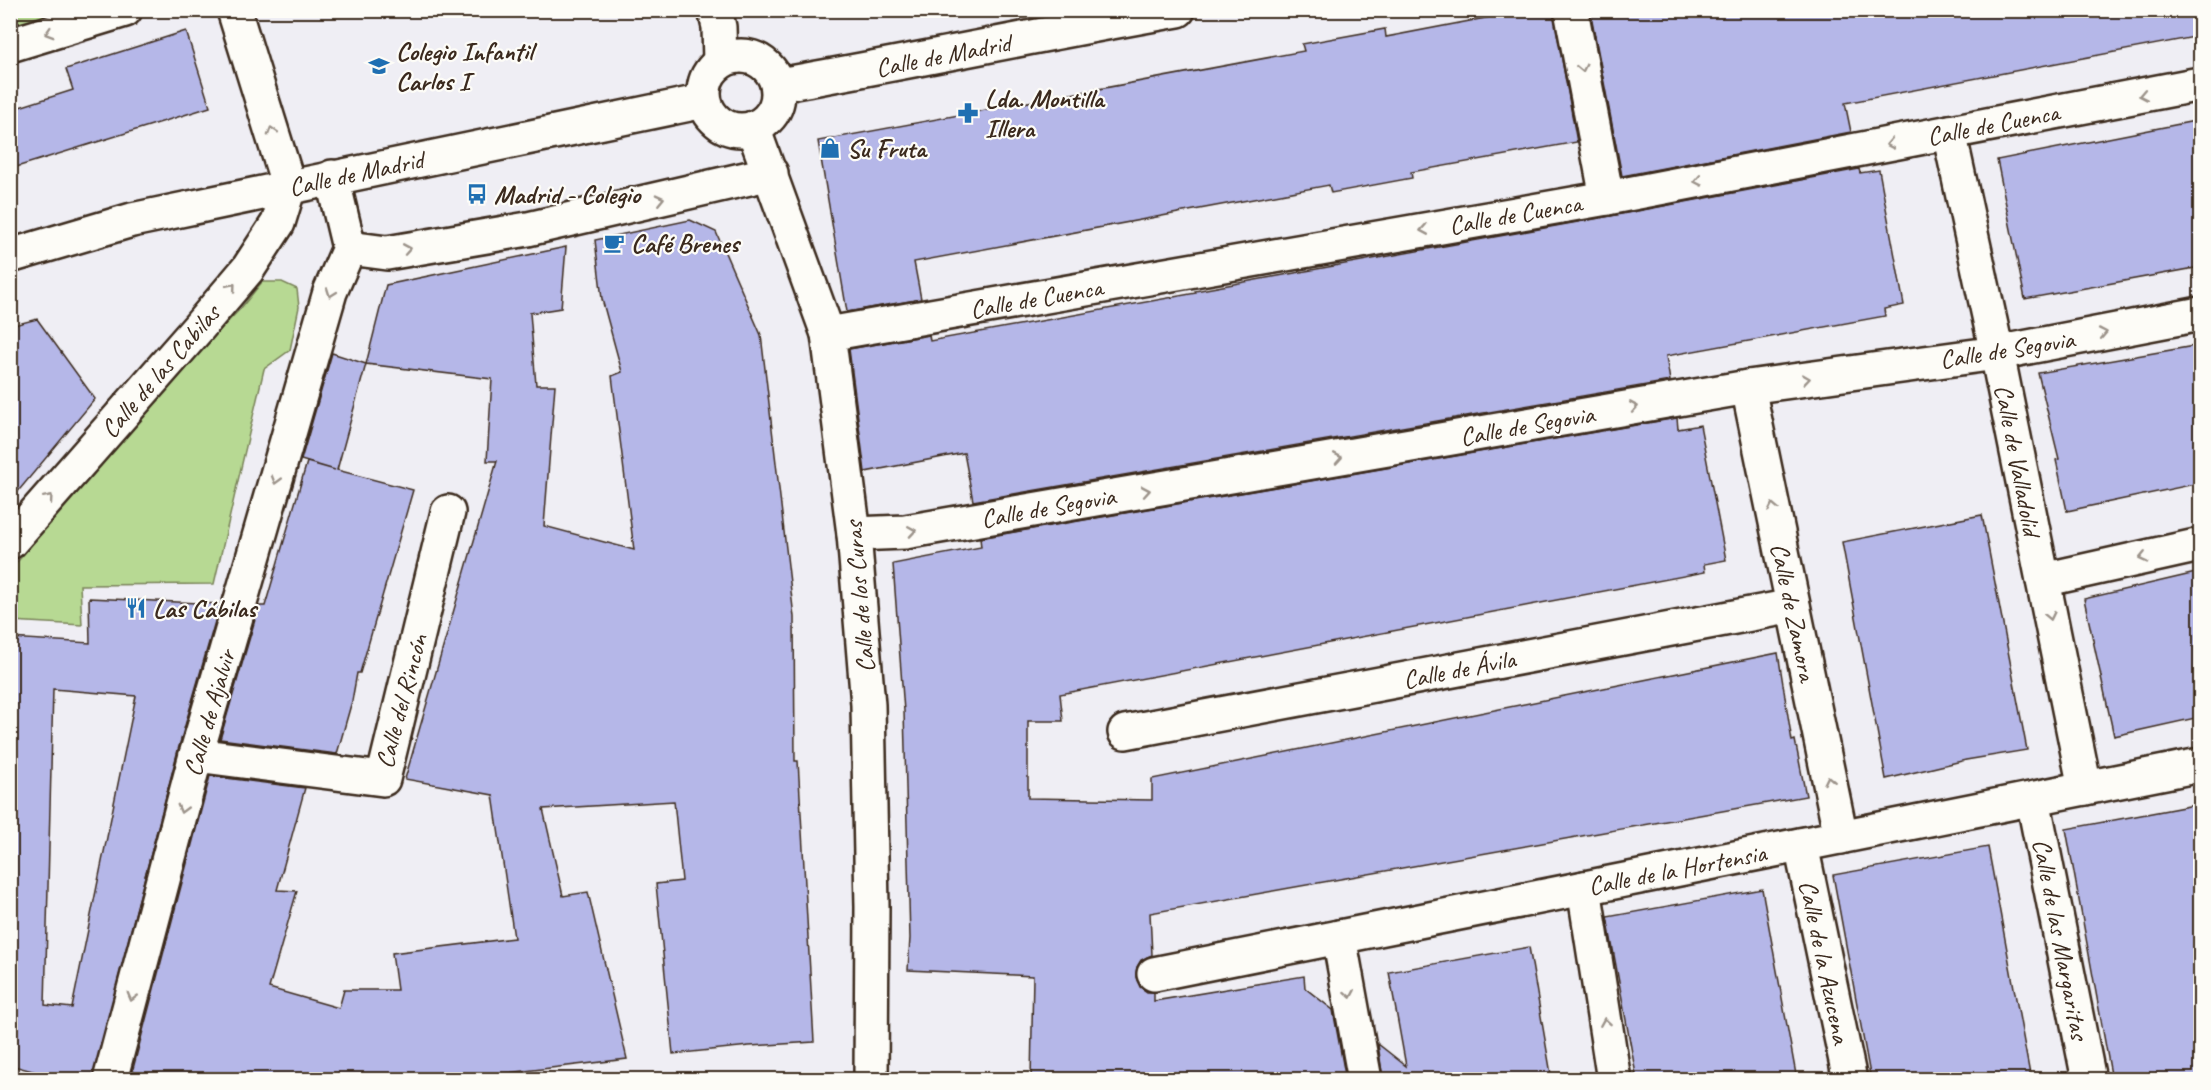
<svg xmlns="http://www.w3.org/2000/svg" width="2211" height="1090" font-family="Caveat,sans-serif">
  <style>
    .green { fill: #b7d993; stroke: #798258; stroke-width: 1.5 }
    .building { fill: #b5b7e8; stroke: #3b2a1e; stroke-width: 1.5; fill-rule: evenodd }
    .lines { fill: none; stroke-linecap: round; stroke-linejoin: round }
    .minor-casing { stroke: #3b2a1e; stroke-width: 38 }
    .minor { stroke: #fdfcf7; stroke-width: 33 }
    .oneway { stroke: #9c938a }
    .labels { text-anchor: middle; stroke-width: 4.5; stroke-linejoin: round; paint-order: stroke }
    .poi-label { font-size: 26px; font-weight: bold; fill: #3b2a1e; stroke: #fdfcf7; text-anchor: start }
    .street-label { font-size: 26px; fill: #3b2a1e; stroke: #fdfcf7 }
  </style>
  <rect width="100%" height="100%" fill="#efeef4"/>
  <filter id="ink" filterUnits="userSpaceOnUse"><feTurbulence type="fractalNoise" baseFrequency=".0167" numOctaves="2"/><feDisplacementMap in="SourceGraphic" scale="12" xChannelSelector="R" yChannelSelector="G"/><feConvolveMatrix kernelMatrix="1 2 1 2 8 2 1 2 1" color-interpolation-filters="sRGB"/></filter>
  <g filter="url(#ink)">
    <g class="green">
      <polygon points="11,11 67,11 11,26"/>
      <polygon points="262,282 282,282 297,289 299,307 290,350 264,369 214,584 80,585 82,625 11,621 11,567 19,560 148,405 241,308"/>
    </g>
    <g class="building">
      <polygon points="1527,10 1553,10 1577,142 1411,172 1412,178 1331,193 1329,185 914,262 921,299 847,312 818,141 1304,51 1302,44 1385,29 1386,37"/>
      <polygon points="1590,10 2200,10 2200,36 1845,103 1851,132 1622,176"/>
      <polygon points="186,31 210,107 10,169 10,110 73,90 66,69"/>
      <polygon points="2200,120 2200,267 2025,299 1997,160"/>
      <polygon points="1859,169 1860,173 1879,170 1904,305 1884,309 1885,316 1666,356 1670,381 973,501 964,453 865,472 849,349 929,335 930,341 1196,293 1195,291 1611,216"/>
      <polygon points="690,220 716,232 761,335 794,617 795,761 798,761 801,814 814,1042 749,1046 673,1054 656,884 682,881 674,801 543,809 563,896 588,892 627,1059 448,1080 130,1080 210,776 305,788 277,890 297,891 269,988 339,1008 344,990 397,990 392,953 514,938 493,795 405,779 497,461 487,461 492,379 366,364 386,285 566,247 561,308 530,313 536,385 555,385 544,526 634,550 612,376 622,372 602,299 595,240"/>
      <polygon points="37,319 95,399 10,501 10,326"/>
      <polygon points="2200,345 2200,483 2067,511 2056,460 2059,459 2038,373"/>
      <polygon points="332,353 366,364 337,470 413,490 360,673 357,673 352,701 337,754 220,739 259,606 265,606 307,462 335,470 301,460"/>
      <polygon points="1677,418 1678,429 1700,425 1726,560 1704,564 1705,572 1060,694 1063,721 1028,721 1028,798 1152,800 1152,779 1778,653 1792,741 1795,740 1806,796 1150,913 1152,955 1141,960 1137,967 1136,977 1140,987 1147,992 1154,992 1154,1001 1304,976 1305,988 1333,1010 1346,1080 1031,1080 1033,976 908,970 910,938 904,711 893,564 981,547 980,538"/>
      <polygon points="1982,515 2027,750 1966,760 1886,779 1842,542"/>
      <polygon points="2200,572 2200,717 2114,736 2084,599"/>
      <path d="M89 598 220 604 178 750 92 1080H66L10 1065V638L90 643ZM53 689 136 696 72 1008 45 1005Z"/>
      <polygon points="2200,804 2200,1080 2112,1080 2066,829"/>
      <polygon points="1988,847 2031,1080 1871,1080 1833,875"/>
      <polygon points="1762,889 1797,1080 1637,1080 1607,917"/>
      <polygon points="1529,947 1552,1080 1383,1080 1378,1044 1406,1066 1389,972"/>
    </g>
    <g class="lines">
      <g class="minor-casing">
        <g id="minor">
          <polyline points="715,10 719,27 720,61"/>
          <polyline points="1571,10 1607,198"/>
          <polyline points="10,45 125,10"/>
          <circle cx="741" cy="93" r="37"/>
          <path d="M778 85C912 62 1045 33 1178 10"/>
          <polyline points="753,128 828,334 854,534 868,705 872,907 871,1080"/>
          <polyline points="1949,132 1997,353 2085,788"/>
          <polyline points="349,248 387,253 528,229 771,173"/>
          <polyline points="10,256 132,220 704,101"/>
          <polyline points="828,334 1607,198 2200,84"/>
          <polyline points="1748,387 1841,837"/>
          <polyline points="854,534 905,532 1748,387 1997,353 2200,314"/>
          <polyline points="10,542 198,328 248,269 278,223 289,187 234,10"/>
          <polyline points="2043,580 2200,545"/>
          <polyline points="1125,732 1793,606"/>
          <polyline points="196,755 383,779 448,512"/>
          <polyline points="2033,799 2089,1080"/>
          <polyline points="1801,845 1850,1080"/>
          <polyline points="1584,888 1614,1080"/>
          <polyline points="1339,937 1365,1080"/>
          <polyline points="1154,974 2200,765"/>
          <polyline points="110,1080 196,755 330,292 349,248 332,177"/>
        </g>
      </g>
      <use href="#minor" class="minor"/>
    </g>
    <defs><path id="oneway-chevron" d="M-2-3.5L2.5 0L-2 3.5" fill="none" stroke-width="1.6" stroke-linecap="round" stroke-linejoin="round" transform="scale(1.5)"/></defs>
    <g class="oneway">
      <use href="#oneway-chevron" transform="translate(49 33) rotate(163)"/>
      <use href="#oneway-chevron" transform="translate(1582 68) rotate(79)"/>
      <use href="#oneway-chevron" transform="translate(2143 95) rotate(169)"/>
      <use href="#oneway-chevron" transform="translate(272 131) rotate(-107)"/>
      <use href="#oneway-chevron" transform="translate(1890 144) rotate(169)"/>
      <use href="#oneway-chevron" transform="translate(1698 181) rotate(169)"/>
      <use href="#oneway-chevron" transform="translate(660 199) rotate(-13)"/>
      <use href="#oneway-chevron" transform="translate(1424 230) rotate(170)"/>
      <use href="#oneway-chevron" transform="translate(407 249) rotate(-10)"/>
      <use href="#oneway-chevron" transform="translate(232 287) rotate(-50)"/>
      <use href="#oneway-chevron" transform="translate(331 293) rotate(110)"/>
      <use href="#oneway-chevron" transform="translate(2103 333) rotate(-11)"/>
      <use href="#oneway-chevron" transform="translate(1806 379) rotate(-8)"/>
      <use href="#oneway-chevron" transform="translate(1634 407) rotate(-10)"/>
      <use href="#oneway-chevron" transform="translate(1338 458) rotate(-10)"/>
      <use href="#oneway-chevron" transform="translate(276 480) rotate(106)"/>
      <use href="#oneway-chevron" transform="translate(1146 491) rotate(-10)"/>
      <use href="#oneway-chevron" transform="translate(49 498) rotate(-49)"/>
      <use href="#oneway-chevron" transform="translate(1773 507) rotate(-101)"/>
      <use href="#oneway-chevron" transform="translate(912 531) rotate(-9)"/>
      <use href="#oneway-chevron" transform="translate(2143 558) rotate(167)"/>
      <use href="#oneway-chevron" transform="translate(2050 616) rotate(78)"/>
      <use href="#oneway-chevron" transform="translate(1829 780) rotate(-102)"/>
      <use href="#oneway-chevron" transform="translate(182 809) rotate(105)"/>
      <use href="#oneway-chevron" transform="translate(1350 994) rotate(80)"/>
      <use href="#oneway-chevron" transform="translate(132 997) rotate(105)"/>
      <use href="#oneway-chevron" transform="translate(1605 1022) rotate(-99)"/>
    </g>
  </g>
  <defs>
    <g id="school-bare" transform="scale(1.62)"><path d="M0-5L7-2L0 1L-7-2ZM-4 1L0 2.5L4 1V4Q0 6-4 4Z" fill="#1f6fb2" stroke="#fdfcf7" stroke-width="2.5" paint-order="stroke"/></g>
    <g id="pharmacy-bare" transform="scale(1.62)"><path d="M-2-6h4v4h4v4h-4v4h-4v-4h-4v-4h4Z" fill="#1f6fb2" stroke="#fdfcf7" stroke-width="2.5" paint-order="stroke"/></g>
    <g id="shop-bare" transform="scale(1.62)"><path d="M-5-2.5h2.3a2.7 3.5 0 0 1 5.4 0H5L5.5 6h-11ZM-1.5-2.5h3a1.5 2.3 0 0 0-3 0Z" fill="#1f6fb2" stroke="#fdfcf7" stroke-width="2.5" paint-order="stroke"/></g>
    <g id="bus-bare" transform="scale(1.62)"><path d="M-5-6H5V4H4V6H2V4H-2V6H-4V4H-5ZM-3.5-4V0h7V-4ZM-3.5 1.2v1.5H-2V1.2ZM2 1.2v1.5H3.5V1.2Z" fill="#1f6fb2" stroke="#fdfcf7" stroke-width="2.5" paint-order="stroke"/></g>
    <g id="cafe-bare" transform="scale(1.62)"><path d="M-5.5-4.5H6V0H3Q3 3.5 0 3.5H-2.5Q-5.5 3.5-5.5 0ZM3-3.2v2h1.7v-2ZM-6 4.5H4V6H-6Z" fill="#1f6fb2" stroke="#fdfcf7" stroke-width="2.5" paint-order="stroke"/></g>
    <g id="restaurant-bare" transform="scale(1.62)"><path d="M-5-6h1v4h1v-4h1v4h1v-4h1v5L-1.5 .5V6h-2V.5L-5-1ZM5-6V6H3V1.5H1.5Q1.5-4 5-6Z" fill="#1f6fb2" stroke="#fdfcf7" stroke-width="2.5" paint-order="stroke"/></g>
  </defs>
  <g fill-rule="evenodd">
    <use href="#school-bare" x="379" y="66"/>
    <use href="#pharmacy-bare" x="968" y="113"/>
    <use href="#shop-bare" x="830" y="148"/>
    <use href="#bus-bare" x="477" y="194"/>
    <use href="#cafe-bare" x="614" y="243"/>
    <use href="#restaurant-bare" x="136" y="608"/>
  </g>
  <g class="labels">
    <g class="poi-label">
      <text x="396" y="60">Colegio Infantil<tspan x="396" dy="30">Carlos I</tspan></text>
      <text x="985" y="107">Lda. Montilla<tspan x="985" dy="30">Illera</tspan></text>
      <text x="847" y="157">Su Fruta</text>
      <text x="494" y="203">Madrid - Colegio</text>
      <text x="631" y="252">Café Brenes</text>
      <text x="153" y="617">Las Cábilas</text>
    </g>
    <g class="street-label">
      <text transform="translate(943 55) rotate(-11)" y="9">Calle de Madrid</text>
      <text transform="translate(1993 124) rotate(-11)" y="9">Calle de Cuenca</text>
      <text transform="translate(356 173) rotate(-12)" y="9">Calle de Madrid</text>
      <text transform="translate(1515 214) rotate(-10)" y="9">Calle de Cuenca</text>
      <text transform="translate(1036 298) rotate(-10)" y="9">Calle de Cuenca</text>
      <text transform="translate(2007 349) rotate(-9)" y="9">Calle de Segovia</text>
      <text transform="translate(160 371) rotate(-49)" y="9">Calle de las Cabilas</text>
      <text transform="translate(1527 425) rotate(-10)" y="9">Calle de Segovia</text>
      <text transform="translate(2018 460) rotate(79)" y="9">Calle de Valladolid</text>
      <text transform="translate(1048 507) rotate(-10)" y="9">Calle de Segovia</text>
      <text transform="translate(859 597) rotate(-95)" y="9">Calle de los Curas</text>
      <text transform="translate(1794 612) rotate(78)" y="9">Calle de Zamora</text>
      <text transform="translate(1459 669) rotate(-11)" y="9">Calle de Ávila</text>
      <text transform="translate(401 701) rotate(-75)" y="9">Calle del Rincón</text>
      <text transform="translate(209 713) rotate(-74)" y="9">Calle de Ajalvir</text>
      <text transform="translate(1677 869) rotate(-11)" y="9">Calle de la Hortensia</text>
      <text transform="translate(2061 939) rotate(79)" y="9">Calle de las Margaritas</text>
      <text transform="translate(1825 962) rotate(78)" y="9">Calle de la Azucena</text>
    </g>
  </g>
  <rect width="2211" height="1090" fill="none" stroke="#fdfcf7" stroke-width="36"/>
  <rect x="18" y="18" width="2175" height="1054" fill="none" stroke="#3b2a1e" stroke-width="2" filter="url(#ink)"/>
</svg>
